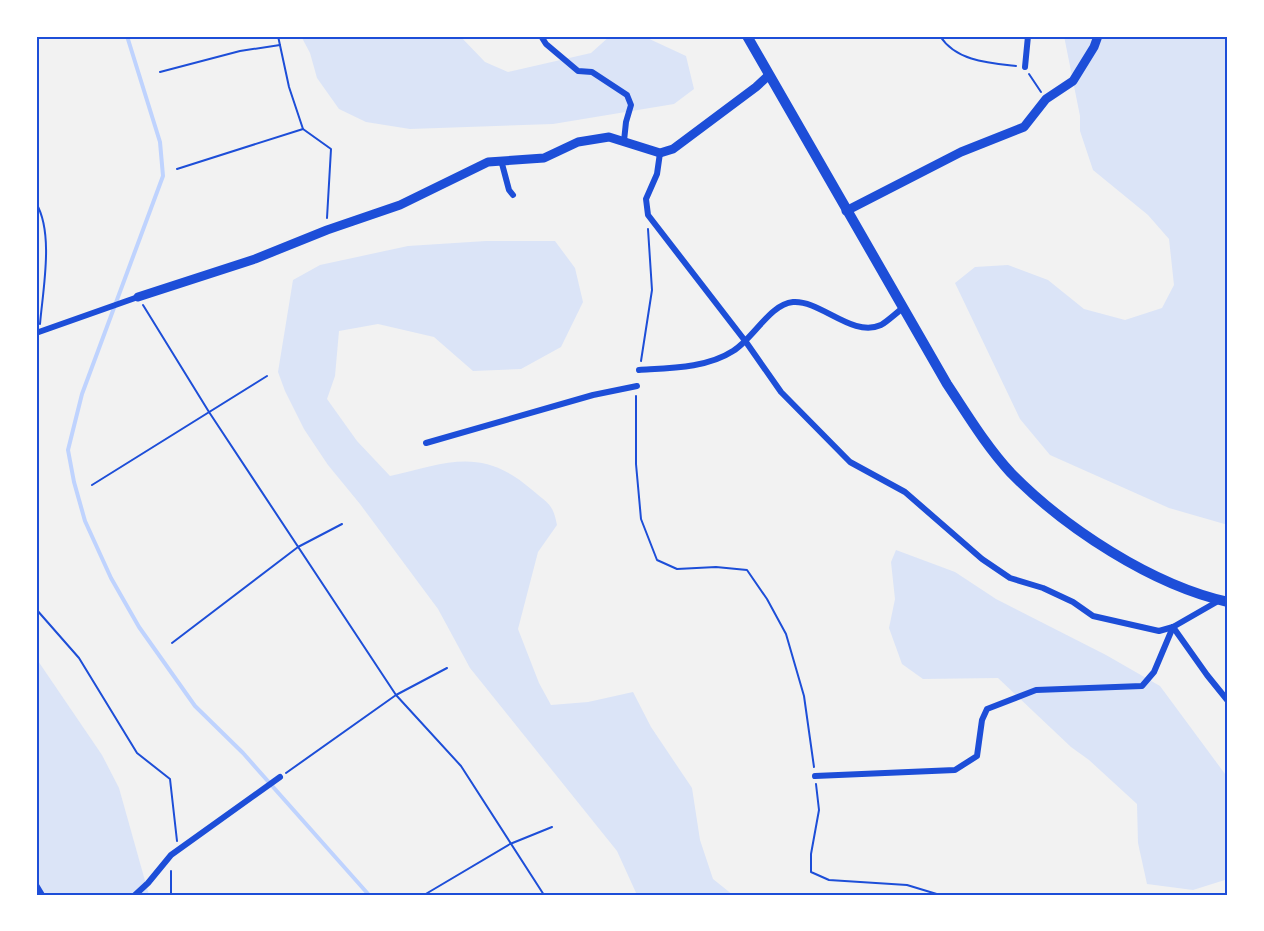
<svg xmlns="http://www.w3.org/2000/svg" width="1264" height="931" font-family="Signika,sans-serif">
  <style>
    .green { fill: #dbe4f7 }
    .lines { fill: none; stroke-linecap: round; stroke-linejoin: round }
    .stream { stroke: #bfd3fe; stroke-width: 4 }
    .path { stroke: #1d4ed8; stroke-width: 2 }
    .minor { stroke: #1d4ed8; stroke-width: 6 }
    .tertiary { stroke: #1d4ed8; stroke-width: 9 }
    .secondary { stroke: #1d4ed8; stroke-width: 10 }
    .neatline { fill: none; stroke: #1d4ed8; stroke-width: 2 }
  </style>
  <rect width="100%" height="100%" fill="#f2f2f2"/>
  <g class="green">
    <polygon points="301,36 460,36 485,62 508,72 591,53 610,36 643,36 686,56 694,89 674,104 553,124 410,129 366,122 339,109 317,78 310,53"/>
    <polygon points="1064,36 1228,36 1228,525 1169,508 1050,455 1020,419 955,283 975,267 1008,265 1048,280 1084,309 1125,320 1162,308 1174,285 1169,239 1148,215 1093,170 1080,131 1080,116"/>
    <path d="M486 241H555L575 268 583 302 561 347 521 369 473 371 434 337 378 324 339 331 335 376 327 399 357 441 390 476C447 463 481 446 531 489 547 503 553 503 557 525L538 552 518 629 539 683 551 705 588 702 633 692 651 727 692 788 700 840 713 879 733 895H637L617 851 470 668 438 609 360 504 328 465 304 429 285 391 278 372 293 280 320 265 408 246Z"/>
    <polygon points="896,550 955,572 996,599 1106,655 1160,686 1228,778 1228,879 1193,890 1147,884 1138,843 1137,804 1089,760 1071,747 998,678 923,679 902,664 889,628 895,599 891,562"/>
    <polygon points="36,658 102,755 119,788 149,895 36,895"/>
  </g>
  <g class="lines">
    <polyline class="stream" points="127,36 160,142 163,176 82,394 68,450 74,482 85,521 111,578 139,627 195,706 243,753 369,895"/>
    <g class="path">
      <polyline points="278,36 289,87 303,129 331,149 327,218"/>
      <path d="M940 36C956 61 988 63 1016 66"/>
      <polyline points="160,72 240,51 280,45"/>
      <polyline points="1029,74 1041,92"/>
      <polyline points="177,169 303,129"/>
      <path d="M36 203C54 233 43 289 40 324"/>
      <polyline points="143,305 209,412 396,695 461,766 544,895"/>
      <polyline points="641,361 652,290 648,229"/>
      <polyline points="636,396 636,464 641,519 657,560 677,569 716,567 747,570 767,599 786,634 804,696 814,767"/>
      <polyline points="92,485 267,376"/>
      <polyline points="36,609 79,658 137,753 170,779 177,841"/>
      <polyline points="172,643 298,547 342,524"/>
      <polyline points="286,773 396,695 447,668"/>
      <polyline points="816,784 819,810 811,854 811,872 829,880 907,885 940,895"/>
      <polyline points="171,871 171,895"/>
      <polyline points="424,895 510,844 552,827"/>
    </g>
    <g class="minor">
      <polyline points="541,36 546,44 578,71 592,72 627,95 631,105 626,122 624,141"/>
      <polyline points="1025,67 1028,36"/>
      <polyline points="660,153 657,174 646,199 648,215 746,342 781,392 850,462 905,492 982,559 1010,578 1043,588 1073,602 1093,616 1159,631 1173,627 1220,600"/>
      <polyline points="501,160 509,190 513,195"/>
      <polyline points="36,333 138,297"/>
      <path d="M639 370C670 368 707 368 733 351 753 339 770 304 793 302 821 300 852 338 881 325 888 321 896 313 903 308"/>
      <polyline points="426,443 593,395 637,386"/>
      <polyline points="1173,627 1207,675 1228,701"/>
      <polyline points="815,776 955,770 977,756 982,720 987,709 1036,690 1142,686 1154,672 1173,627"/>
      <polyline points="36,885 42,895"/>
      <polyline points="135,895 148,883 171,855 280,777"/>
    </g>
    <g class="tertiary">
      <polyline points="846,211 961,152 1024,127 1046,99 1073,81 1094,47 1098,36"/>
      <polyline points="138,297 255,259 327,230 400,205 488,162 544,158 578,142 609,137 660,153 673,149 756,87 769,75"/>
    </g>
    <path class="secondary" d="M747 36 947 384C967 414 986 446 1011 473 1065 528 1152 585 1228 602"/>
  </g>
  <rect width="1264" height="931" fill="none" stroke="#ffffff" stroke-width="75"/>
  <rect x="38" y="38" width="1188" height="856" class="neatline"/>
</svg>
